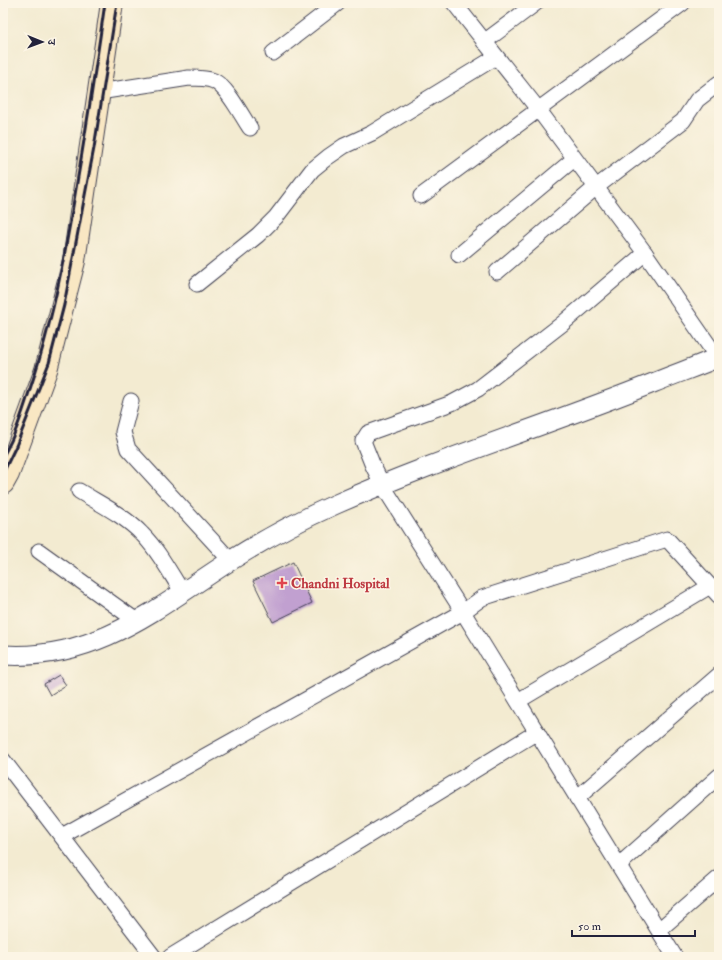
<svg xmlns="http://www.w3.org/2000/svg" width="722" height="960" font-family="'IM FELL Double Pica','Noto Serif Devanagari',serif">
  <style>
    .building { fill: #c1a0d0 }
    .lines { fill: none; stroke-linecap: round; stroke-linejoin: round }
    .minor-casing { stroke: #414052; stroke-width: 17 }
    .tertiary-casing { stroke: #414052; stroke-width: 21 }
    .secondary-casing { stroke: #414052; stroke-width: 24 }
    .minor { stroke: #fff; stroke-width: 15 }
    .tertiary { stroke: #fff; stroke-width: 19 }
    .secondary { stroke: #f9e7c3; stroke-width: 22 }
    .rail { stroke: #22223b; stroke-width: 3 }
    .health-dot { fill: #e0444e; stroke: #fcf5e5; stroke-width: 1.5 }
    .labels { text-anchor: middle; stroke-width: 3; stroke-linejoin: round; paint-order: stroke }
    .health-label { font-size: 14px; font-weight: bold; fill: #be3a42; stroke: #fcf5e5; text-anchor: start }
  </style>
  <rect width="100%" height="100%" fill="#fcf5e5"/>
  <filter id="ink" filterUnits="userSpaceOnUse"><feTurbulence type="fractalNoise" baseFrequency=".025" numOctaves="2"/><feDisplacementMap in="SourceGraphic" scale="8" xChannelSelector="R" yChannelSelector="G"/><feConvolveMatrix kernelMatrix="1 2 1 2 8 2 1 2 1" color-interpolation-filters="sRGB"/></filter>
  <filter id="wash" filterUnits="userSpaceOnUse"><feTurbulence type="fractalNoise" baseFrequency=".012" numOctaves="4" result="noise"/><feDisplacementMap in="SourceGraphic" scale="16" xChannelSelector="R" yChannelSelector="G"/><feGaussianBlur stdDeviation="0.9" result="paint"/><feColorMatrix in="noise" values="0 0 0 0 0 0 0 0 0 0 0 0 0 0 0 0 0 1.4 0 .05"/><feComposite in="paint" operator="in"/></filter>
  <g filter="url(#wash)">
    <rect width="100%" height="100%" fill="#f3ebd1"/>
    <g id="blocks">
      <g class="building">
        <polygon points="293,562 312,603 273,622 253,581"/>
        <polygon points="59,675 66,685 50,695 44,684"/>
      </g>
    </g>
  </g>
  <g filter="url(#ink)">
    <use href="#blocks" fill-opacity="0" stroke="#414052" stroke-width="1"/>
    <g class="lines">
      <g class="minor-casing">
        <g id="minor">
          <polyline points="454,3 538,109 645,253 717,357"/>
          <polyline points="484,42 536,3"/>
          <polyline points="273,53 338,3"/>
          <path d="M99 92 189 78C197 78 207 78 214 81 228 88 241 115 250 128"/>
          <polyline points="421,196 683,3"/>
          <polyline points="645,253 562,324 478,389 452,403 368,433 363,441 373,466 383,486 463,612 675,957"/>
          <polyline points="459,255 574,159"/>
          <polyline points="497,272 595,188 683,121 697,100 719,83"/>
          <polyline points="197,284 258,235 276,217 312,170 328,157 344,146 372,133 496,57"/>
          <polyline points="131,401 123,432 128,449 231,561"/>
          <path d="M79 491C100 504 125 516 142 534 159 551 170 573 183 593"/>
          <polyline points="39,551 138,622"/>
          <polyline points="518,701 710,586"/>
          <polyline points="3,760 154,957"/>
          <polyline points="577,798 719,675"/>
          <polyline points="62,836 463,612 482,598 667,539 719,596"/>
          <polyline points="619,865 719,776"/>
          <polyline points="659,930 719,878"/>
          <polyline points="170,957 537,732"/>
        </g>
      </g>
      <g class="tertiary-casing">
        <path id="tertiary" d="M3 655C96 661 157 608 230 561 263 540 298 521 334 505 438 459 548 425 653 383 675 374 698 366 719 357"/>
      </g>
      <g class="secondary-casing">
        <polyline id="secondary" points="3,483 8,474 46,370 74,261 112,3"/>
      </g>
      <use href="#minor" class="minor"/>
      <use href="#tertiary" class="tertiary"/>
      <use href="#secondary" class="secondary"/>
      <g class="rail">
        <path d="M3 456C15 436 22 414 29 392 45 345 56 299 65 251 80 169 93 86 105 3"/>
        <polyline points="3,473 16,446 49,363 64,305 94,148 117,3"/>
      </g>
    </g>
  </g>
  <path class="health-dot" d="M280 577h4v4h4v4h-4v4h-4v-4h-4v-4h4z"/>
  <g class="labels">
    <g class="health-label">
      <text x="291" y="588">Chandni Hospital</text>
    </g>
  </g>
  <rect width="722" height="960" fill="none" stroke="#fcf5e5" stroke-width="16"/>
  <g transform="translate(42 42) rotate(91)" stroke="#fcf5e5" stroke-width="3" paint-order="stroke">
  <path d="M0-3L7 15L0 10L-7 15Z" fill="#22223b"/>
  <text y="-6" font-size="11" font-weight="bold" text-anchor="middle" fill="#22223b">उ</text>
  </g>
  <path d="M572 930v6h123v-6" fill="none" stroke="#22223b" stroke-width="2"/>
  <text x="578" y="930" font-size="12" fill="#22223b" stroke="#fcf5e5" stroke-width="3" paint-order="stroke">50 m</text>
</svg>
